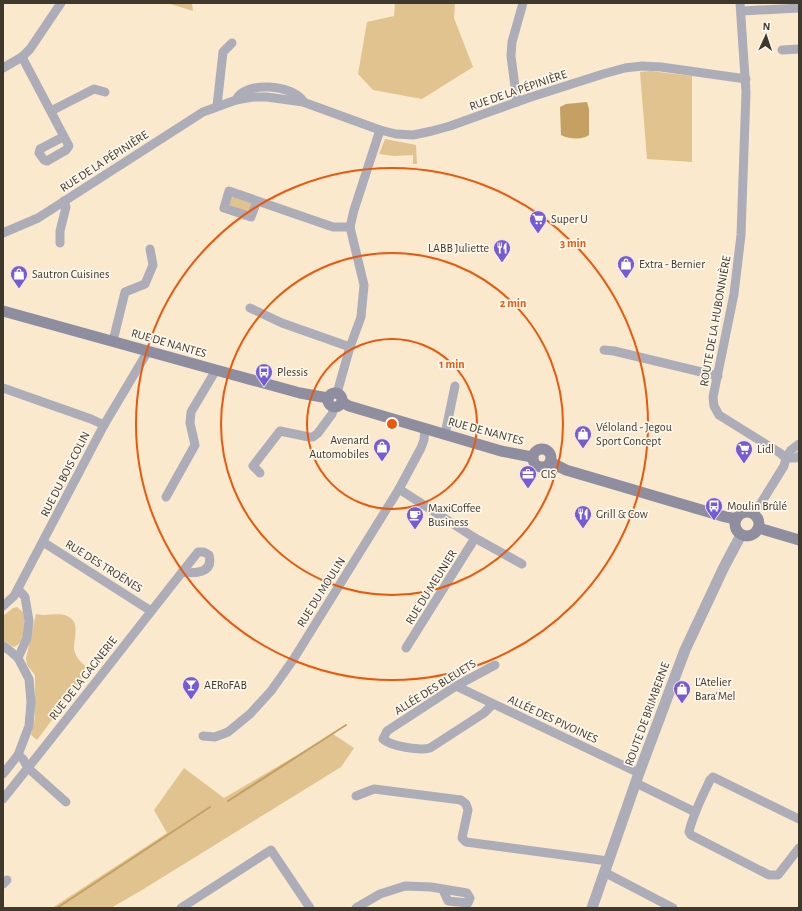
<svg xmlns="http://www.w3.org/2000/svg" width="802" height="911" font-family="'Alegreya Sans',sans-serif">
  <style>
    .green { fill: #e1c38f }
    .water { fill: #c4a063 }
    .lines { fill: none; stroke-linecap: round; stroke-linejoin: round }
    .stream { stroke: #c4a063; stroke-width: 2 }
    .minor { stroke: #adadb9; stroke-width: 9 }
    .tertiary { stroke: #adadb9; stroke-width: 11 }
    .secondary { stroke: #8f8ea1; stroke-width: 11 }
    .ring { fill: none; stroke: #e8590c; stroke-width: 2 }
    .labels { text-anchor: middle; stroke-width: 3.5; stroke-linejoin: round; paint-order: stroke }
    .street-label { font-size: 12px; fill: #3f382d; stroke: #fef7ec }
    .poi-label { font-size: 12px; fill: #3f382d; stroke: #fef7ec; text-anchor: start }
    .centre { fill: #e8590c; stroke: #fef7ec; stroke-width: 2 }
    .ring-label { font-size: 12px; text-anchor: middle; font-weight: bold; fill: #e8590c; stroke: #fef7ec; stroke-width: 3.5; stroke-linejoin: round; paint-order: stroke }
  </style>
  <rect width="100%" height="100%" fill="#fae9cd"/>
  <g class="green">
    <polygon points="167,3 192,3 193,11"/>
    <polygon points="395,3 455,3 454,18 473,67 422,99 373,90 358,74 367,22 394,16"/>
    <polygon points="650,71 692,76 692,162 647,159 640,72"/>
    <polygon points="385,139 416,145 417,164 413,164 413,155 394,156 379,154"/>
    <path d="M234 197 251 203C252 206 251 210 247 212L231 206 228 203 230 198Z"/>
    <path d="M17 607 23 612C26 623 27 641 14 647L3 641V616L13 608Z"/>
    <path d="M36 614C46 617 57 612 67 616 83 623 71 642 75 653 78 661 84 665 90 669L37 740 31 735 35 718V675L27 665 26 658Z"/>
    <polygon points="333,734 354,748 341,767 142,890 111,908 52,908 167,833 154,810 184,768 224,798"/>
  </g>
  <path class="water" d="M587 102 589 109V135C583 140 568 139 561 135L560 107 566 104Z"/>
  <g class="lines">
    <g class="stream">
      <polyline points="228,801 346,725"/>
      <polyline points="57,908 210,807"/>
    </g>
    <g class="minor">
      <polyline points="740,3 746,92 741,235 734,294 713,397 714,406 719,415 780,453 786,458"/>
      <polyline points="742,11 799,8"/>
      <polyline points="782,50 799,49"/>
      <polyline points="22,57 69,146 66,150 47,161 44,160 39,153 40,149 63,137"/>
      <polyline points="3,68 22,57 30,49 61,3"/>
      <path d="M236 100C245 80 293 85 303 101"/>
      <polyline points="517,102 511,56 512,42 523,3"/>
      <polyline points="217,106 223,52 232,43"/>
      <polyline points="51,111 94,89 105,92"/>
      <polyline points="257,201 251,217 224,208 229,191 333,227 350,227"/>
      <polyline points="3,233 38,218 203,112 236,100 253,97 267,97 303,102 380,130 396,134 413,135 432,131 450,126 528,98 603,74 625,68 642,66 661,67 746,79"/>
      <polyline points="60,243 60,231 66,207 64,201"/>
      <polyline points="250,308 282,323 350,347"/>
      <polyline points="113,341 125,292 145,284 153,265 150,249"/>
      <polyline points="604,350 614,351 718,376"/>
      <polyline points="3,388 91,419 104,425"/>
      <polyline points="337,393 350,347 361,317 364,285 350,227 354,210 380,130"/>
      <polyline points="445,434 455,386"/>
      <polyline points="786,458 796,458 799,456"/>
      <polyline points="260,473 253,466 280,431 309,437 313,437 318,433 332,414 334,407"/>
      <polyline points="399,489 475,538 406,648"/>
      <polyline points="166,497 195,445 190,423 191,412 216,370"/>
      <polyline points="753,513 761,503 784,466 786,458 791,450 799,444"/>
      <polyline points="475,538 522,564"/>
      <polyline points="43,542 151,611"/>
      <polyline points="3,606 14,596 104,425 148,351"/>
      <polyline points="3,646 9,650 18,658 29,679 31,702 29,726 18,755 3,774"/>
      <polyline points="18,658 27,638 29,621 25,597 18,589"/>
      <polyline points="456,686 639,773"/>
      <path d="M493 704 484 713 430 748C420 751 390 746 383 739L387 731 456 686 495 665"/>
      <polyline points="203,736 215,737 228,732 250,714 271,691 293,660 399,489 421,448 424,440 425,428"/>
      <polyline points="18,755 23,759 28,768 66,802"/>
      <polyline points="636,783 695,812"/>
      <polyline points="356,796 374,789 461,800 466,804 468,810 462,838 466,842 608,861"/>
      <path d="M3 799C69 717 133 634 198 552H204L209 555C214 573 195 574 182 572"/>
      <path d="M799 819 713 777 710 780C702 797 693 814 689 832L691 835 769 875H778L799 848"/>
      <polyline points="604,872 673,908"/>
      <polyline points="3,884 7,880"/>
      <polyline points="181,908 271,850 310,908"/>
      <polyline points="356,908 380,894 405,886 431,887 467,893 470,898 468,903 448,901 443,890"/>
    </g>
    <polyline class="tertiary" points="592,908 639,773 685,650 724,567 741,535"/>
    <g class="secondary">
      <polyline points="3,311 216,370 300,393 328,398"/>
      <circle cx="335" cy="400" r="7"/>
      <polyline points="342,402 349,406 501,451 532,457"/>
      <circle cx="542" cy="458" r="9"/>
      <polyline points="550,462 566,470 722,516 736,519"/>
      <circle cx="747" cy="524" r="12"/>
      <polyline points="759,528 799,540"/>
    </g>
  </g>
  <g class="ring">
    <circle cx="392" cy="424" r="85"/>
    <circle cx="392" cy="424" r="171"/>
    <circle cx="392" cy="424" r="256"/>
  </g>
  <defs>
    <g id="supermarket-pin" transform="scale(0.9)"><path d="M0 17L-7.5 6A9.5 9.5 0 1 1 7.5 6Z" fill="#755bd5" stroke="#fef7ec"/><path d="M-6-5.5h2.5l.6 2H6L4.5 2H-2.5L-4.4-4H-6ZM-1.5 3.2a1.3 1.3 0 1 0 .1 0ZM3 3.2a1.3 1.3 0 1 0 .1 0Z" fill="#fff"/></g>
    <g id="restaurant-pin" transform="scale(0.9)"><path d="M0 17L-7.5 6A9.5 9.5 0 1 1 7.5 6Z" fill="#755bd5" stroke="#fef7ec"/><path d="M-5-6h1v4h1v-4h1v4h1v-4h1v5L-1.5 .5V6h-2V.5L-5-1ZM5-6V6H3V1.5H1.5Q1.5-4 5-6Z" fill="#fff"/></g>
    <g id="shop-pin" transform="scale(0.9)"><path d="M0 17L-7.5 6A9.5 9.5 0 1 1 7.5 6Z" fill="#755bd5" stroke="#fef7ec"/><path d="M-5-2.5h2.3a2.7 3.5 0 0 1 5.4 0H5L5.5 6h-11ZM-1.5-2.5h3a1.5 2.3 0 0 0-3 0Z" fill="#fff"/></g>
    <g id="bus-pin" transform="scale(0.9)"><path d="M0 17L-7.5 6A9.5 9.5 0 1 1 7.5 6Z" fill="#755bd5" stroke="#fef7ec"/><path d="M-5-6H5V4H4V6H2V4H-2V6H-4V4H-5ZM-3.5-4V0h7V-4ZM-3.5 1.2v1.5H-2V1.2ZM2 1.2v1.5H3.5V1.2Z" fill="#fff"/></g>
    <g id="office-pin" transform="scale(0.9)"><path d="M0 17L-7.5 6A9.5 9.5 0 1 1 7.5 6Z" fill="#755bd5" stroke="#fef7ec"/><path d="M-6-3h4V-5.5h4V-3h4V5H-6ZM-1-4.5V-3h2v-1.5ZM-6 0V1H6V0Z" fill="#fff"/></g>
    <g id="cafe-pin" transform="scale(0.9)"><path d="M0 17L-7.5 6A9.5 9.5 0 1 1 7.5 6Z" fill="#755bd5" stroke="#fef7ec"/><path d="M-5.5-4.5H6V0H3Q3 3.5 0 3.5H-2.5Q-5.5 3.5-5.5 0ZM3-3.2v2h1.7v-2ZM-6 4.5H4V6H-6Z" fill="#fff"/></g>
    <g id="bar-pin" transform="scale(0.9)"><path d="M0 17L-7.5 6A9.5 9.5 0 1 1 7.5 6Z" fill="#755bd5" stroke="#fef7ec"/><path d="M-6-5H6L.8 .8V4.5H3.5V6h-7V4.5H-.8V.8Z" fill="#fff"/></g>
  </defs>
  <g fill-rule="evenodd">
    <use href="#supermarket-pin" x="538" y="219"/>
    <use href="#restaurant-pin" x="502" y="248"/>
    <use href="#shop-pin" x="626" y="264"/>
    <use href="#shop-pin" x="19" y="274"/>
    <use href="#bus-pin" x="264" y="372"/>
    <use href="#shop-pin" x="583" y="434"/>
    <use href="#shop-pin" x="382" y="447"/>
    <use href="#supermarket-pin" x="744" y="449"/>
    <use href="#office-pin" x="528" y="474"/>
    <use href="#bus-pin" x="714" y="506"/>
    <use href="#restaurant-pin" x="583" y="514"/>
    <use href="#cafe-pin" x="415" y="515"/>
    <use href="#bar-pin" x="191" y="685"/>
    <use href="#shop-pin" x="682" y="689"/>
  </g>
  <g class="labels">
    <g class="street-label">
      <text transform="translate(518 90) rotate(-19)" y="4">RUE DE LA PÉPINIÈRE</text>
      <text transform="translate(104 161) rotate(-33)" y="4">RUE DE LA PÉPINIÈRE</text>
      <text transform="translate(715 321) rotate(-80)" y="4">ROUTE DE LA HUBONNIÈRE</text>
      <text transform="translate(169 343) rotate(16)" y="4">RUE DE NANTES</text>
      <text transform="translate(486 431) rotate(15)" y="4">RUE DE NANTES</text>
      <text transform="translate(65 474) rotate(-63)" y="4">RUE DU BOIS COLIN</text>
      <text transform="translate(104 566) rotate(32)" y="4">RUE DES TROËNES</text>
      <text transform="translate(431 587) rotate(-58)" y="4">RUE DU MEUNIER</text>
      <text transform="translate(321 592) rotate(-58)" y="4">RUE DU MOULIN</text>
      <text transform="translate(83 678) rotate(-52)" y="4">RUE DE LA GAGNERIE</text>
      <text transform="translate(435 687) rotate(-32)" y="4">ALLÉE DES BLEUETS</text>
      <text transform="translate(647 714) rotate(-70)" y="4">ROUTE DE BRIMBERNE</text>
      <text transform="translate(553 719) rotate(25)" y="4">ALLÉE DES PIVOINES</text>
    </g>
    <g class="poi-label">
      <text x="551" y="223">Super U</text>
      <text x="489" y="252" text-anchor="end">LABB Juliette</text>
      <text x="639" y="268">Extra - Bernier</text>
      <text x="32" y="278">Sautron Cuisines</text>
      <text x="277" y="376">Plessis</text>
      <text x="596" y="431">Véloland - Jegou<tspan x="596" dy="14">Sport Concept</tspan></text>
      <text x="369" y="444" text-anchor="end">Avenard<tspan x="369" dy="14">Automobiles</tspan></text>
      <text x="757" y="453">Lidl</text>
      <text x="541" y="478">CIS</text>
      <text x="727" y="510">Moulin Brûlé</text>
      <text x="428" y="512">MaxiCoffee<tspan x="428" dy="14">Business</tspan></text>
      <text x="596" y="518">Grill &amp; Cow</text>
      <text x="695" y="686">L'Atelier<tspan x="695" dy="14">Bara'Mel</tspan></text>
      <text x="204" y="689">AERoFAB</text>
    </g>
  </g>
  <circle cx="392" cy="424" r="6" class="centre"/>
  <g class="ring-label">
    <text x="573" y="247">3 min</text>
    <text x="513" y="307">2 min</text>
    <text x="452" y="368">1 min</text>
  </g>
  <rect width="802" height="911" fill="none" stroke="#3f382d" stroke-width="8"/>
  <g transform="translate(766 36) rotate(3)" stroke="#fef7ec" stroke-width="3" paint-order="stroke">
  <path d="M0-3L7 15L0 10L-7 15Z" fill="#3f382d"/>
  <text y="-6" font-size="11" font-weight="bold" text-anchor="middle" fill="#3f382d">N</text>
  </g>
</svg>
